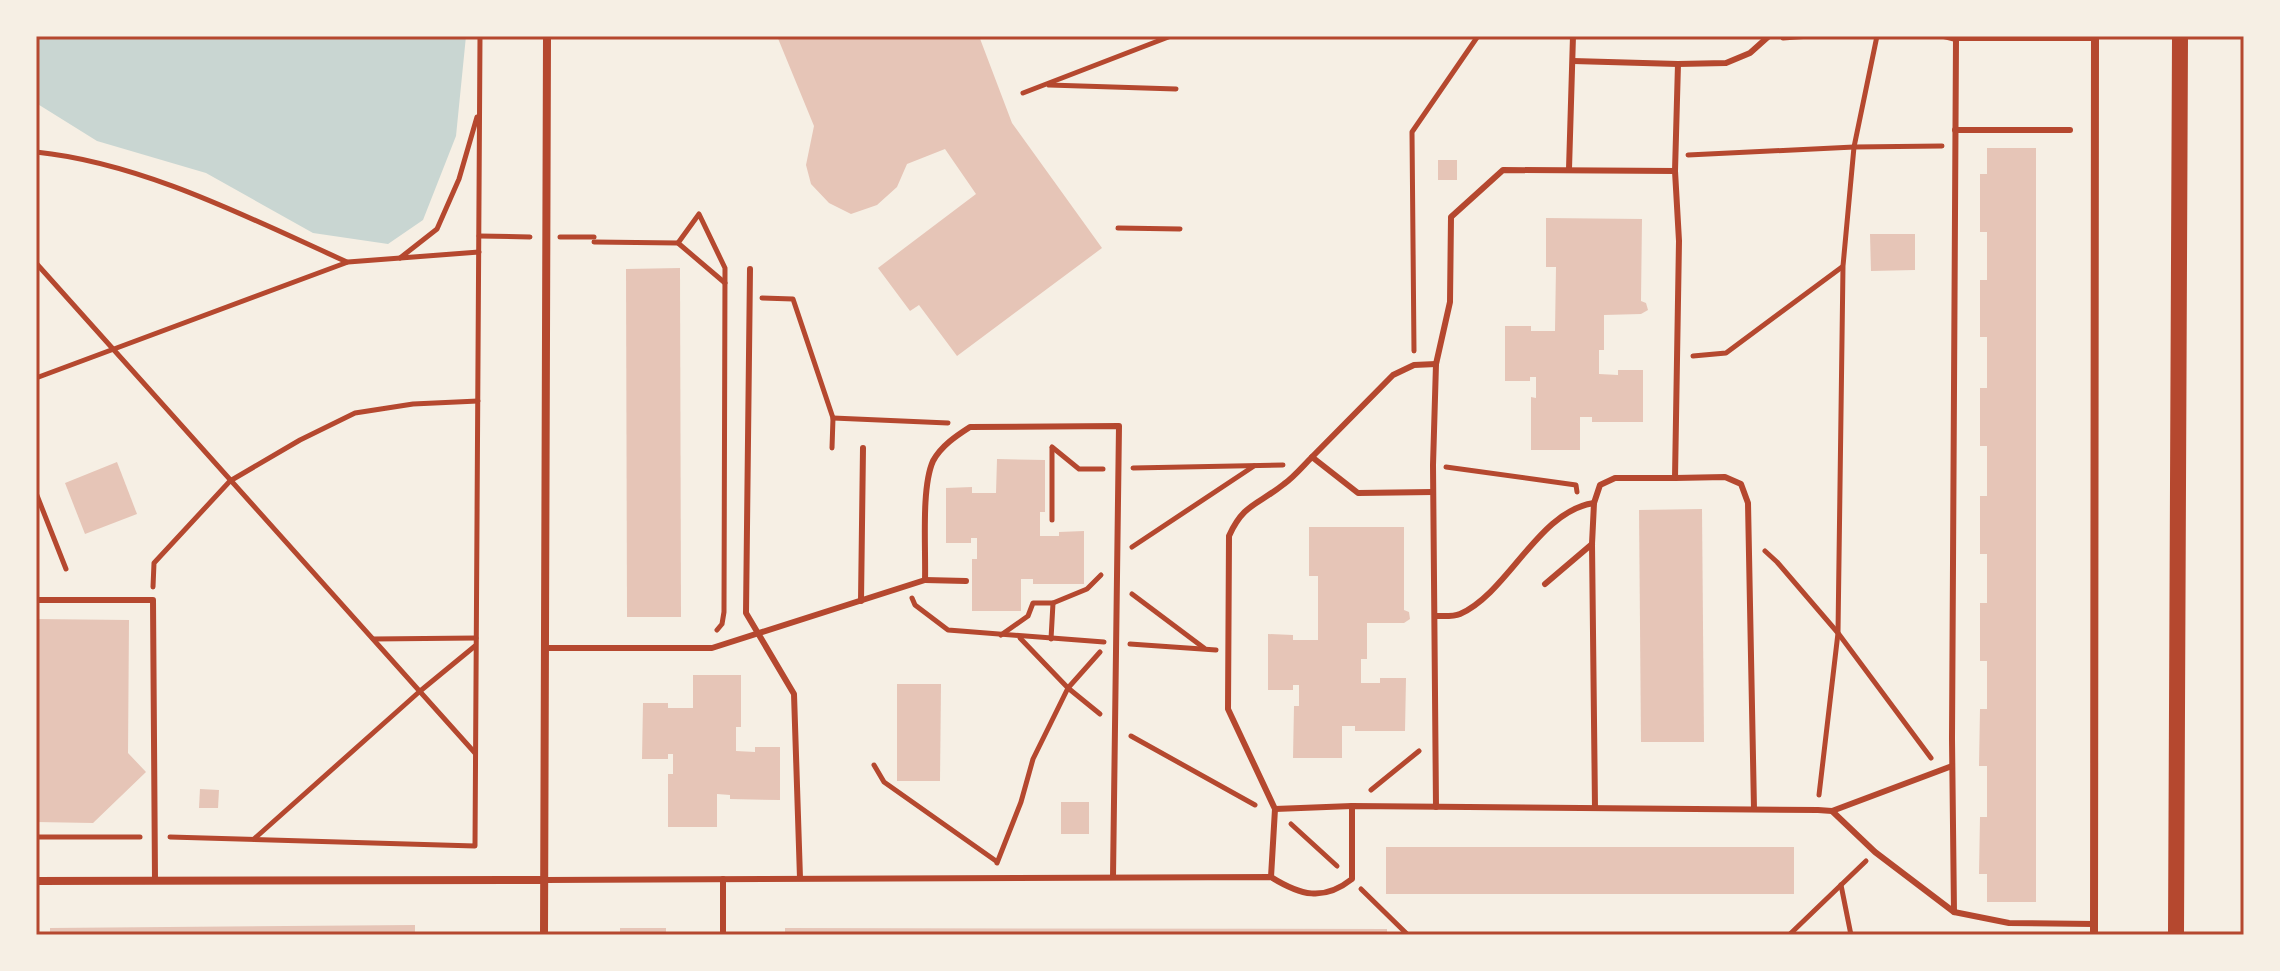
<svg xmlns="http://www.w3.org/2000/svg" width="2280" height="971" font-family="Raleway,sans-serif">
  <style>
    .water { fill: #c9d6d2 }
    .building { fill: #e6c5b7 }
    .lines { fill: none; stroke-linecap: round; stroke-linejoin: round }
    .path { stroke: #b5482f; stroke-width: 5 }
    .service { stroke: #b5482f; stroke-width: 6 }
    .minor { stroke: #b5482f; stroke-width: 8 }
    .secondary { stroke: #b5482f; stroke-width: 16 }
    .neatline { fill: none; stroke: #b5482f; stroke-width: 3 }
  </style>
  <rect width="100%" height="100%" fill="#f6efe4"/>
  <polygon class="water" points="36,36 466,36 456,136 423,220 388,244 313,233 206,173 97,141 36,103"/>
  <g class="building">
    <polygon points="777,36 979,36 1012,123 1102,248 957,356 919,305 910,311 878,268 976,194 945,149 907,164 897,187 877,205 851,214 829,203 811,184 806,165 814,126"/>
    <polygon points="1987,148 2036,148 2036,902 1987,902 1987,874 1979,874 1980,817 1987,817 1987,766 1979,766 1980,709 1987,709 1987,661 1980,661 1980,603 1987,603 1987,554 1980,554 1980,496 1987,496 1987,446 1980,446 1980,388 1987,388 1987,337 1980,337 1980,280 1987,280 1987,232 1980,232 1980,174 1987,174"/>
    <rect x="1438" y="160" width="19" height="20"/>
    <polygon points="1546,218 1642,219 1641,301 1646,303 1648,310 1641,314 1604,315 1604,350 1599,350 1599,374 1618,375 1618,370 1643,370 1643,422 1592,422 1592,417 1580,417 1580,450 1531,450 1531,397 1536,398 1536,377 1530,377 1530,381 1505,381 1505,326 1531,326 1531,331 1555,331 1556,267 1546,267"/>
    <polygon points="1870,234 1915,234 1915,270 1871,271"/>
    <polygon points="680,268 681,617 627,617 626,269"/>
    <polygon points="997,459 1045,460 1045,512 1040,512 1040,536 1059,536 1059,532 1084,531 1084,584 1033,584 1033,579 1021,579 1021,611 972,611 972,559 977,559 977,538 971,538 971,543 946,543 946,488 972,487 972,493 996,493"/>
    <polygon points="117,462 137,514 85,534 65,483"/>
    <polygon points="1702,509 1704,742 1641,742 1639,510"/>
    <polygon points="1309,527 1404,527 1404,610 1409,612 1410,619 1404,623 1367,623 1367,659 1361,659 1361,683 1380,683 1380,678 1406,678 1405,731 1355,731 1355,726 1342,726 1342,758 1293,758 1294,706 1299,706 1299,685 1293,685 1293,690 1268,690 1268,634 1293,635 1293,640 1318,640 1318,576 1309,576"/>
    <polygon points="36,619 129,620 128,753 146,772 93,823 36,822"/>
    <polygon points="693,675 741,675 741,727 736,727 736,751 755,752 755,747 780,747 780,800 730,799 730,795 717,794 717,827 668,827 668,774 673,774 673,754 668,754 668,759 642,759 643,703 668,703 668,708 693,708"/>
    <polygon points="897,684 941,684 940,781 897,781"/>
    <polygon points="200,789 219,790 218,808 199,808"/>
    <rect x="1061" y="802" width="28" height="32"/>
    <rect x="1386" y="847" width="408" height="47"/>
    <polygon points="415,925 415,935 50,935 50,928"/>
    <rect x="620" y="928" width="46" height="7"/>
    <polygon points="785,928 1387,929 1387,935 785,935"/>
  </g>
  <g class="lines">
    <g class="path">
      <polyline points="1783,38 1810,36"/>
      <polyline points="1049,85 1176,89"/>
      <polyline points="1023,93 1171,36"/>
      <path d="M36 152C143 163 249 218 347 262"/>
      <polyline points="1688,155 1854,147 1942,146"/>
      <polyline points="1118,228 1180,229"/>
      <polyline points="479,236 530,237"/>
      <polyline points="560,237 594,237"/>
      <polyline points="594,242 678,243 725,283"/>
      <polyline points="678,243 699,214 725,268 724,612 722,624 717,630"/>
      <polyline points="400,258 437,229 459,179 477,117"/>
      <polyline points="36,263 475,753"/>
      <polyline points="762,298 793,299 833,418 832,448"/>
      <polyline points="1414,351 1412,132 1478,36"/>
      <polyline points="1693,356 1726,353 1842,267"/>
      <polyline points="36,378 348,262 479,252"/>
      <polyline points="833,418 948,423"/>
      <polyline points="1052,447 1079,469 1103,469"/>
      <polyline points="1446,467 1576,485 1577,492"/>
      <polyline points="1133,468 1283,465"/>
      <polyline points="36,493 66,569"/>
      <polyline points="1052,520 1052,448"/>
      <polyline points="1132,547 1254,466"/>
      <polyline points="1765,551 1777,562 1838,633 1931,758"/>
      <polyline points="153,587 154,563 230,481 300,440 355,413 413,404 478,401"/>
      <polyline points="1132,594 1204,648"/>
      <polyline points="912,598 915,605 948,630 1104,642"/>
      <polyline points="1053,603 1087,589 1101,575"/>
      <polyline points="1001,635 1028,616 1033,603 1053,603 1051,639"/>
      <polyline points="1020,638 1068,688 1100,714"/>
      <polyline points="373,639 476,638"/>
      <polyline points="1130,644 1216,650"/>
      <polyline points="1131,736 1255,805"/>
      <polyline points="874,765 884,782 996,861"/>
      <polyline points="1371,790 1419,751"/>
      <polyline points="1819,795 1838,633 1843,266 1854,147 1877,36"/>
      <polyline points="1291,824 1337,866"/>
      <polyline points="36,837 140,837"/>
      <polyline points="170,837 475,846 480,36"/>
      <polyline points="254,839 419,692 475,646"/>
      <polyline points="997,863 1021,802 1033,759 1068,688 1100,652"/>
      <polyline points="1841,885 1851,935"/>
      <polyline points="1361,889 1408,935"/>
      <polyline points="1789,935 1866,861"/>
    </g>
    <g class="service">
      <polyline points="1944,36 1956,39 1952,739 1954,912 2009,923 2094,924"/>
      <polyline points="1956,38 2095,38"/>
      <polyline points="1573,61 1678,64 1726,63 1750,53 1769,36"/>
      <polyline points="1678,64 1675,171 1679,241 1675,478 1725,477 1741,484 1748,503 1754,809"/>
      <polyline points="1955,130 2070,130"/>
      <polyline points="1569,169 1573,36"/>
      <polyline points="750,269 746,613 794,694 800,878"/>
      <polyline points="1312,457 1393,375 1414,365 1436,364"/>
      <polyline points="925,580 966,581"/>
      <polyline points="1545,584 1592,544"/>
      <polyline points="36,600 153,600 155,879"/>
      <polyline points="861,601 863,448"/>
      <path d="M1435 616C1443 616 1453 617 1460 614 1509 592 1538 511 1594 503"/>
      <path d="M545 648H712L925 580C926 549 921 488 933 461 941 446 956 436 970 427L1119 426 1113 877"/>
      <polyline points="1436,807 1433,465 1436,364 1450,302 1451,217 1503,170 1675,171"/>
      <polyline points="1595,808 1592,544 1594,503 1600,485 1615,478 1675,478"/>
      <polyline points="1275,809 1352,806"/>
      <polyline points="1832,811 1952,766"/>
      <path d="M1271 877 1275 809 1228 709 1229 536C1244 503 1258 505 1284 484 1294 477 1303 466 1312 457L1358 493 1433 492"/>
      <path d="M544 880 1271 877C1300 895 1323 902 1352 879V806L1818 810 1832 811 1875 852 1954 912"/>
      <polyline points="723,935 723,879"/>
    </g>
    <g class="minor">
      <polyline points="36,881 544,880"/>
      <polyline points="544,935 547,36"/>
      <polyline points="2094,935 2095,36"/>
    </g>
    <polyline class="secondary" points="2176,935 2180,36"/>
  </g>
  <rect width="2280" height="971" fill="none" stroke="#f6efe4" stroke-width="76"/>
  <rect x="38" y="38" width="2204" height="895" class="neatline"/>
</svg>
